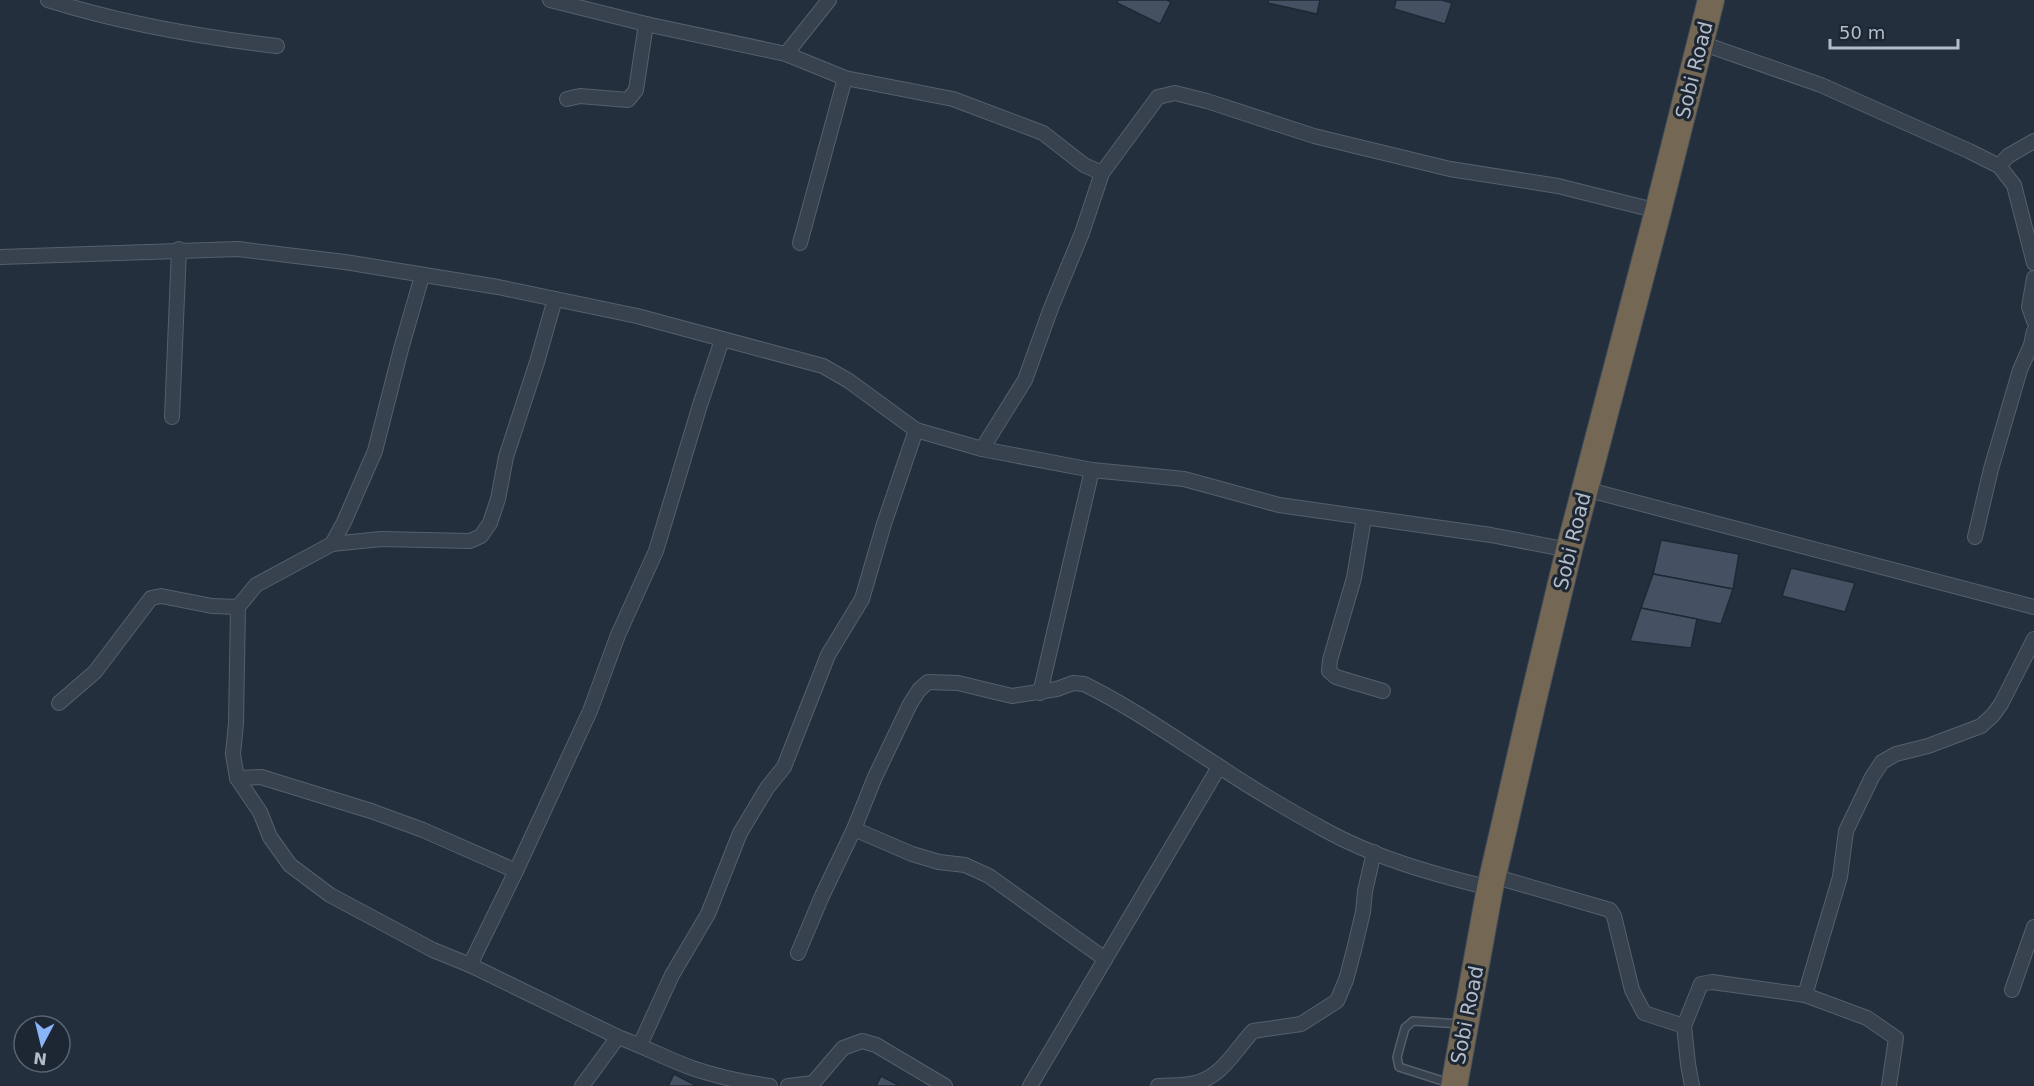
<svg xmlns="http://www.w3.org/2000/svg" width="2034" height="1086" font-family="'DejaVu Sans',sans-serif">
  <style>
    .building { fill: #455162; stroke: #1f2835; stroke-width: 1.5 }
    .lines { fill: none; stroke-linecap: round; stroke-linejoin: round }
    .lane-casing { stroke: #565f6c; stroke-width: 10 }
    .street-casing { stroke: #565f6c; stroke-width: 16 }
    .highway-casing { stroke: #434c59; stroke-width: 28 }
    .lane { stroke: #38414e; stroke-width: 7 }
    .street { stroke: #38414e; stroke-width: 14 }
    .highway { stroke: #746855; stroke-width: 26 }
    .labels { text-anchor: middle; stroke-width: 6; stroke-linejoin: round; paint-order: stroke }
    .street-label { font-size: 20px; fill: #b4bcc9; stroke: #1d2633 }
  </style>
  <rect width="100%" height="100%" fill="#242f3e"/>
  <g class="building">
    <polygon points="1118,0 1167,0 1171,2 1160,24 1117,3"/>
    <polygon points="1268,0 1320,0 1317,14 1268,3"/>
    <polygon points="1396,0 1442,0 1452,3 1445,24 1394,9"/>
    <polygon points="1661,540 1739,554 1733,589 1653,574"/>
    <polygon points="1791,568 1855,583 1845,612 1782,596"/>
    <polygon points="1653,574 1733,589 1721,624 1641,608"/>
    <polygon points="1641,608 1697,619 1691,648 1630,641"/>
    <polygon points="674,1074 697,1086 668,1086"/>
    <polygon points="881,1076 900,1086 876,1086"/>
  </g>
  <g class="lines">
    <g class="lane-casing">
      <polyline id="lane" points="1449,1083 1399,1067 1397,1057 1405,1028 1413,1021 1461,1024"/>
    </g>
    <g class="street-casing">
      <g id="street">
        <path d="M48 0C121 23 200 37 277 46"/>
        <polyline points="550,0 646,24 786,54 845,78 953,99 1043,133 1084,165 1102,173"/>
        <polyline points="1701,43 1821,85 1969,151 1999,166 2014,185 2034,263"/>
        <polyline points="786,54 829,0"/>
        <polyline points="567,99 580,96 628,100 636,90 646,24"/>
        <polyline points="1999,166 2008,156 2034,141"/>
        <polyline points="800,243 845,78"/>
        <polyline points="0,257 238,249 345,262 498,287 637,316 823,366 849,381 916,430 982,449 1092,470 1184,479 1279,505 1491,535 1569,550"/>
        <path d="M422 276 401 349 375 451 344 522 332 544 256 585 238 607 236 723 233 754 237 778 260 812 270 837 290 865 330 895 433 950 470 965 618 1037C643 1046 667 1059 692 1068 718 1077 743 1082 770 1086"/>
        <polyline points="2034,278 2029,307 2034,321"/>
        <polyline points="172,417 179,249"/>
        <polyline points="982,449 1025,380 1051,308 1082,233 1102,173 1158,97 1175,93 1207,101 1314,136 1450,169 1558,186 1658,211"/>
        <polyline points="1585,489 2034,607"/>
        <polyline points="1364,518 1354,578 1330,660 1329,671 1336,677 1383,691"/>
        <polyline points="1975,537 1991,469 2020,370 2031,345 2034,331"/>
        <polyline points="332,544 381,539 470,541 481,536 490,523 498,499 506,457 537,362 555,299"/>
        <polyline points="1040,693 1092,470"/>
        <polyline points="59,703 95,672 151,598 161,596 212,606 238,607"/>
        <polyline points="237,778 261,777 371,811 423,830 516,871"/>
        <polyline points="854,829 912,854 939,862 965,865 989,876 1105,959"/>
        <polyline points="1493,876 1610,910 1614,916 1632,990 1644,1013 1684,1026 1688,1064 1692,1086"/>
        <path d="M798 953 822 896 854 829 875 777 910 704 919 690 928 682 958 683 1012 696 1057 689 1073 683 1084 684C1131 707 1173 737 1217 765 1251 788 1287 809 1323 829 1375 858 1433 874 1490 888"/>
        <polyline points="470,965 516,871 590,711 618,635 656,551 700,405 722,340"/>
        <polyline points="2012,990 2034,927"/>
        <polyline points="1684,1026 1701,984 1712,982 1805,995"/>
        <polyline points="640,1045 672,975 708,914 740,833 767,788 784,767 828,655 862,599 884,524 916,430"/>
        <polyline points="582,1086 618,1037"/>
        <polyline points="788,1086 813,1083 843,1048 862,1041 876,1045 945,1086"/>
        <polyline points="1030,1086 1219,767"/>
        <path d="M1158 1086C1170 1085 1183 1086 1195 1083 1222 1077 1235 1050 1253 1031L1301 1024 1337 1001 1346 980 1354 950 1363 912 1365 891 1374 852"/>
        <polyline points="1889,1086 1896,1038 1867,1018 1805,995 1840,877 1846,831 1872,777 1882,762 1896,754 1928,746 1981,726 1993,715 2001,704 2034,639"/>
      </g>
    </g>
    <g class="highway-casing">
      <polyline id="highway" points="1454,1086 1490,888 1532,705 1569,550 1658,211 1711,0"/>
    </g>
    <use href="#lane" class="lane"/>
    <use href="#street" class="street"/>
    <use href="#highway" class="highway"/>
  </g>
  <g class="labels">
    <g class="street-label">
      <text transform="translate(1694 70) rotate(-76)" y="7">Sobi Road</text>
      <text transform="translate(1572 541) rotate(-76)" y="7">Sobi Road</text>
      <text transform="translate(1467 1015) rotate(-79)" y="7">Sobi Road</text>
    </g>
  </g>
  <g transform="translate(42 1044) rotate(187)"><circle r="28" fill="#1d2633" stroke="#59626f" stroke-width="1.5"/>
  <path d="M0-4.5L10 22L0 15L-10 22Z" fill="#8ab4f8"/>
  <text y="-9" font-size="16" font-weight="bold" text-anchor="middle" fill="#b4bcc9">N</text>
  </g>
  <path d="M1830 39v9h128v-9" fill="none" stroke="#b4bcc9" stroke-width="3"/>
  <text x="1839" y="39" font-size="18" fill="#b4bcc9" stroke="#1d2633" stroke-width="4.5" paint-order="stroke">50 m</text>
</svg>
